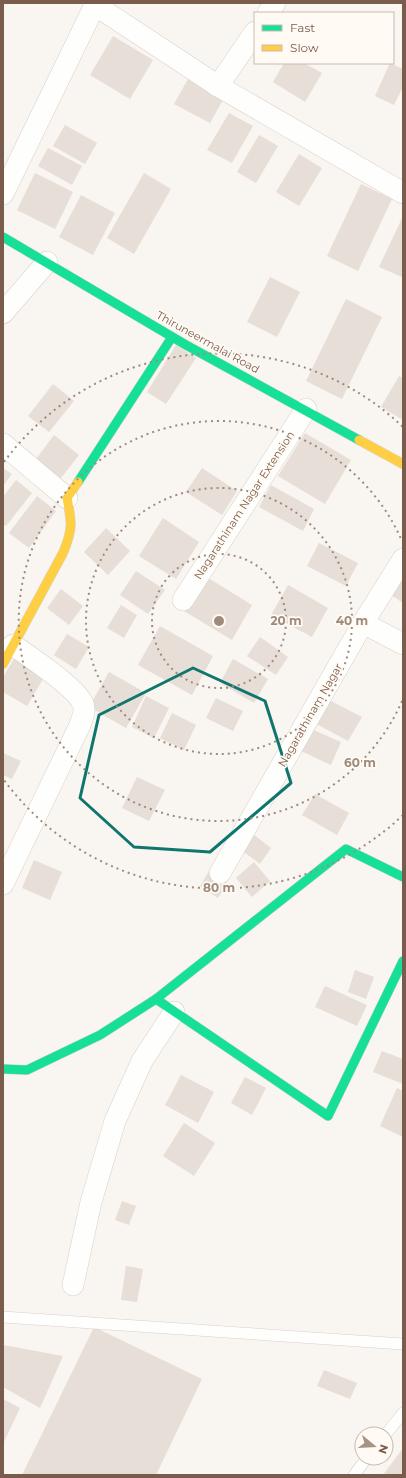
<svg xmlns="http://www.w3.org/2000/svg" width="406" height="1478" font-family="Montserrat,sans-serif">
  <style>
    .building { fill: #e6ded7 }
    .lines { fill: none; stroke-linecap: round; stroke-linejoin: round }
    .lane-casing { stroke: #d7d1cb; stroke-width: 12 }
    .street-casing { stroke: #d7d1cb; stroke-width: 22 }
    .fast-casing { stroke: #d9d2cb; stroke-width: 10 }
    .slow-casing { stroke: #d9d2cb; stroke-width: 10 }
    .lane { stroke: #fefefd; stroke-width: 11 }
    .street { stroke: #fefefd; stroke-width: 21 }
    .fast { stroke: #16e098; stroke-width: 9 }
    .slow { stroke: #ffcf43; stroke-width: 9 }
    .marked { fill: none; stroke: #0f766e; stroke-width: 3; stroke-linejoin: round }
    .ring { fill: none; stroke: #9f8a7d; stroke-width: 2; stroke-dasharray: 2 4 }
    .labels { text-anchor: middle; stroke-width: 3.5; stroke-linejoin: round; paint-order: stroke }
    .street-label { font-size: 11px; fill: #7a5c4d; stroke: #fffaf3 }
    .centre { fill: #9f8a7d; stroke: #fffaf3; stroke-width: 2 }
    .ring-label { font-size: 12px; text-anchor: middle; font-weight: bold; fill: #9f8a7d; stroke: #fffaf3; stroke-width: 3.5; stroke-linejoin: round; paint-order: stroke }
  </style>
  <rect width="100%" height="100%" fill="#f9f5f0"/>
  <g class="building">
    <polygon points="113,36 153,60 130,99 90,75"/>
    <polygon points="284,63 304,63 322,73 305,102 273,82"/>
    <polygon points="390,63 403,69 403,87 394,105 375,96"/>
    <polygon points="188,79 224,98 210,123 174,104"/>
    <polygon points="229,113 253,126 232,163 207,150"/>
    <polygon points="65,125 97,143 85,164 53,146"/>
    <polygon points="259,135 278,146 256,183 237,172"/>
    <polygon points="48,148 82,166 72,185 38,166"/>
    <polygon points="299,154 322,168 299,206 276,192"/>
    <polygon points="35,173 73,192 55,229 17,210"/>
    <polygon points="144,173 171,189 134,254 107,238"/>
    <polygon points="361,184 392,199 358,271 327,256"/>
    <polygon points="81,195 115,213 93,255 59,237"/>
    <polygon points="403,216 403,274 402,277 379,267"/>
    <polygon points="270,277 300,292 277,337 247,322"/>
    <polygon points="346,299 382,317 342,399 306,381"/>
    <polygon points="176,345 196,358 166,404 147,392"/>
    <polygon points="399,376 403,378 403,420 381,407"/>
    <polygon points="53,384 74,401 49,432 28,416"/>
    <polygon points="305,433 351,460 325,504 278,476"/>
    <polygon points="54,435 79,455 61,478 36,459"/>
    <polygon points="3,468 12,474 3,486"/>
    <polygon points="202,468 237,491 222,515 186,492"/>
    <polygon points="16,480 32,493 6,526 3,524 3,497"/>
    <polygon points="271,485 314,509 303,531 259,507"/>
    <polygon points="37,496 56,511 29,548 9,533"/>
    <polygon points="163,518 199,542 176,579 139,556"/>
    <polygon points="106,528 130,551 108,575 84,552"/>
    <polygon points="319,543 358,563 346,586 307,566"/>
    <polygon points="403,565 403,603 385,591"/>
    <polygon points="136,571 165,590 148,614 120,595"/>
    <polygon points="205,576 252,605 232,640 184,611"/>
    <polygon points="288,585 328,608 312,637 271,615"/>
    <polygon points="61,589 83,606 69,625 47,608"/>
    <polygon points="121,605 137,615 124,638 107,628"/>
    <polygon points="160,626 213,656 192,695 138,665"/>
    <polygon points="67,634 89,647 76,669 54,655"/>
    <polygon points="260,637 288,657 276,675 247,656"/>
    <polygon points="15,657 46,674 27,706 3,692 3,677"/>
    <polygon points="233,659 268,679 254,703 220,683"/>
    <polygon points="109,672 146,693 126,728 89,707"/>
    <polygon points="146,696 169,708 154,738 132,727"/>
    <polygon points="216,698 243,711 233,731 206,718"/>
    <polygon points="325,698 362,717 348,741 313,722"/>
    <polygon points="172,713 196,725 184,750 160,738"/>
    <polygon points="309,728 341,742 331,765 299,750"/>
    <polygon points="3,753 21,761 12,779 3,775"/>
    <polygon points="137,777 165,790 149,821 122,808"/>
    <polygon points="315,794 349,813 337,835 302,815"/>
    <polygon points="249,831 271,848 260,864 237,847"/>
    <polygon points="34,860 62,872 50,900 22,888"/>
    <polygon points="254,862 270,881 252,897 236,878"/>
    <polygon points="209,871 227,883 218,898 200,886"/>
    <polygon points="355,970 374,977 366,999 348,992"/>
    <polygon points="325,986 367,1005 357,1026 315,1007"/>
    <polygon points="382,1051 403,1059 403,1084 373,1072"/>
    <polygon points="181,1075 214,1092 198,1123 165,1105"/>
    <polygon points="245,1077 266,1088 252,1115 231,1103"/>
    <polygon points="397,1088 403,1091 403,1137 380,1126"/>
    <polygon points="184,1123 215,1143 194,1176 163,1156"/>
    <polygon points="122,1201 136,1206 129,1225 115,1220"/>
    <polygon points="126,1266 143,1269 137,1302 121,1300"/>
    <polygon points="94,1327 202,1379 156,1475 22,1475"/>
    <polygon points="3,1345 63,1356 40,1408 3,1387"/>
    <polygon points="324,1370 357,1383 350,1399 317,1386"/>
    <polygon points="3,1399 20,1408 3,1444"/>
    <polygon points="403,1448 403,1475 383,1475"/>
  </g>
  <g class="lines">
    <g class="lane-casing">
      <g id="lane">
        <polyline points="3,1317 403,1344"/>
        <polyline points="386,1434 403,1413"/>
        <polyline points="354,1475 367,1458"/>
      </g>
    </g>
    <g class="street-casing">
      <g id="street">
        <polyline points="95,5 218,86 403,193"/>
        <polyline points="268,13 275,3"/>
        <polyline points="218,86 255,32"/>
        <polyline points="3,194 96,3"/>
        <polyline points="3,313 47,262"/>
        <polyline points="3,444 67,498"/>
        <polyline points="183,600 306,409"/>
        <polyline points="363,623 403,644"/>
        <polyline points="220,873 363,623 403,559"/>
        <path d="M3 884 80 725C82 719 86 711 83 704 76 687 30 657 13 645"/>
        <polyline points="73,1285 91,1202 115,1121 142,1061 174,1012"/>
      </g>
    </g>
    <g class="fast-casing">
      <g id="fast">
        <polyline points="3,237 186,345 359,440"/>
        <polyline points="78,482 172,337"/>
        <polyline points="156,999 328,1116 403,961"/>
        <polyline points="3,1069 27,1070 100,1035 156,999 346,849 403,877"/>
      </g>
    </g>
    <g class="slow-casing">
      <g id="slow">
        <polyline points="359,440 403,464"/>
        <path d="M3 664 63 553C73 529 72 523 67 498L78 482"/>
      </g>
    </g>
    <use href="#lane" class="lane"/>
    <use href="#street" class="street"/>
    <use href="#fast" class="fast"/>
    <use href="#slow" class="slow"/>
  </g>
  <path class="marked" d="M193 668 265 701 291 783 210 852 134 847 80 798 99 715Z"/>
  <g class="ring">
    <circle cx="219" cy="621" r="67"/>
    <circle cx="219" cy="621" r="133"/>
    <path d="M402 701A200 200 0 1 1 402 541"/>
    <path d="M403 815A267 267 0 0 1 4 780M4 462A267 267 0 0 1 403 427"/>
  </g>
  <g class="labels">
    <g class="street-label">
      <text transform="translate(208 342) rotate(29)" y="4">Thiruneermalai Road</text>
      <text transform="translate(244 505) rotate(-57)" y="4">Nagarathinam Nagar Extension</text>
      <text transform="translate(310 715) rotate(-60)" y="4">Nagarathinam Nagar</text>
    </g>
  </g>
  <circle cx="219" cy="621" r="6" class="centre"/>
  <g class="ring-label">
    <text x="286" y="625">20 m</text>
    <text x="352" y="625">40 m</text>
    <text x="360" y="767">60 m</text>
    <text x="219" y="892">80 m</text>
  </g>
  <rect width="406" height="1478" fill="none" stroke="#7a5c4d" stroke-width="8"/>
  <rect x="254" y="12" width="140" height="52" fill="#fffaf3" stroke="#cabbb1"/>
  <rect x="262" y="25" width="20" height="6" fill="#16e098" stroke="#cabbb1"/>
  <text x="290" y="32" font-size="12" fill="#7a5c4d">Fast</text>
  <rect x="262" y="45" width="20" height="6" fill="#ffcf43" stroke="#cabbb1"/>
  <text x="290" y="52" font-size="12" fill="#7a5c4d">Slow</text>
  <g transform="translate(374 1446) rotate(108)"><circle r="19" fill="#fffaf3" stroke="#cabbb1"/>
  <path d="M0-3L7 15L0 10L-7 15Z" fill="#a69286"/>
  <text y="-6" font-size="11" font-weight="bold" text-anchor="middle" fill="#7a5c4d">N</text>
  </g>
</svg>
